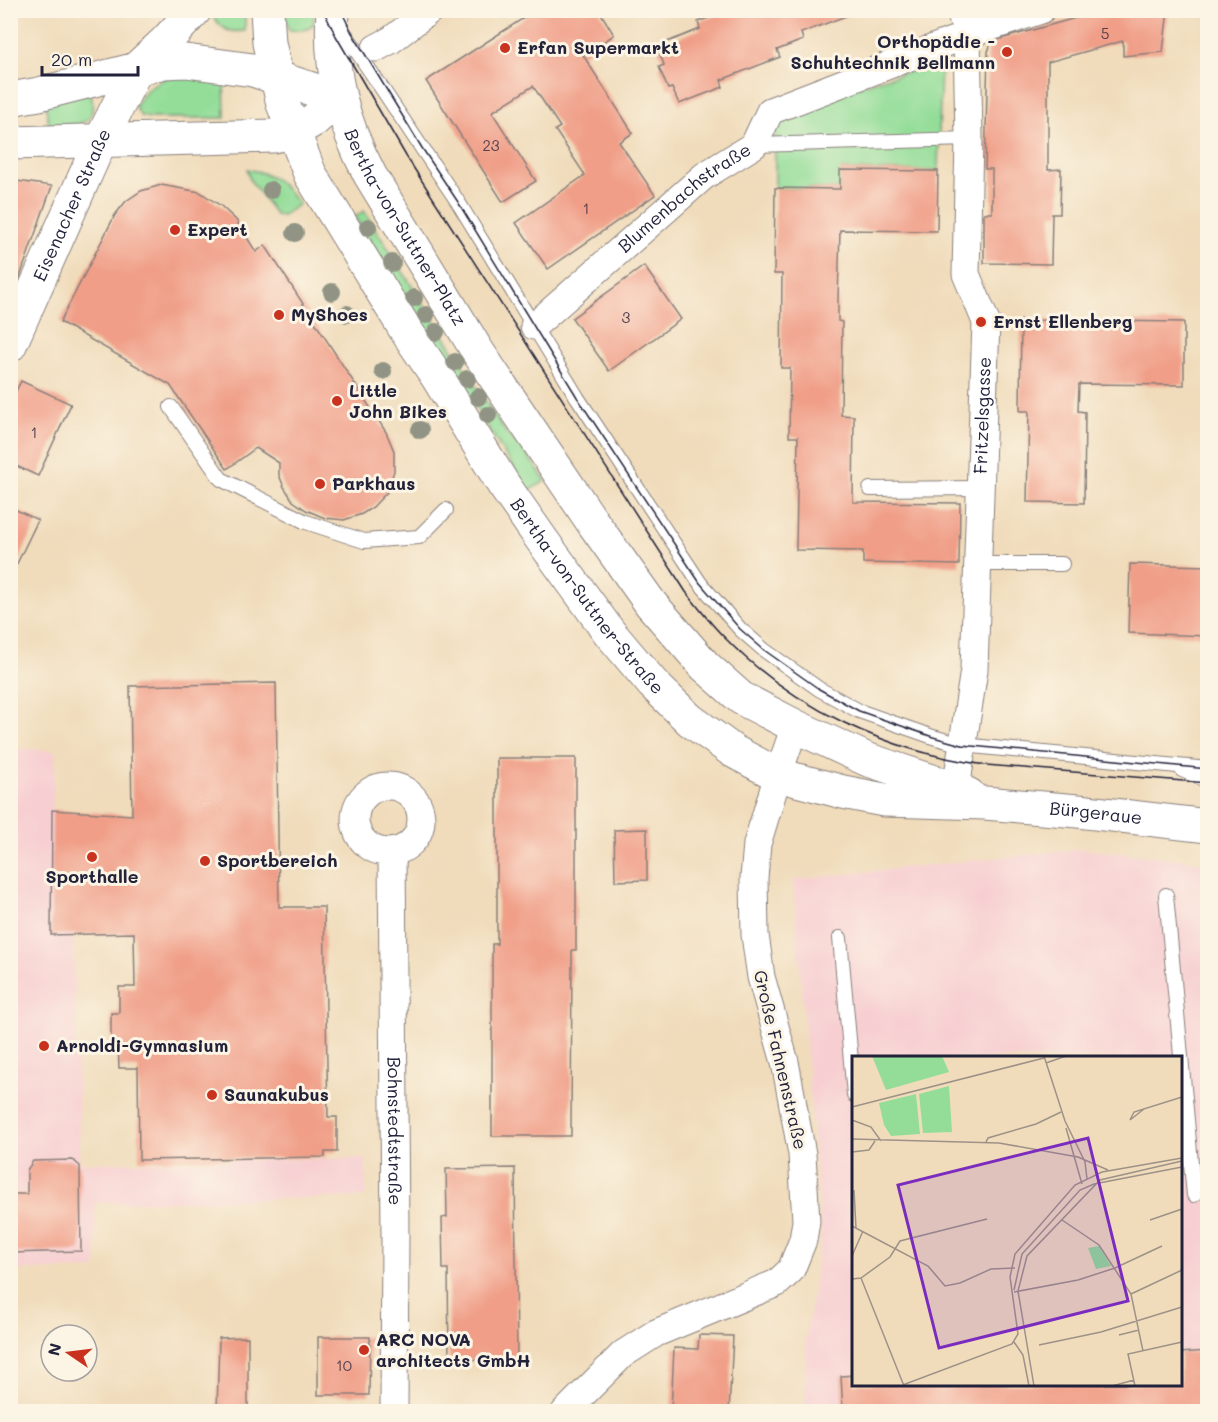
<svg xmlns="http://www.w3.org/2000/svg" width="1218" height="1422" font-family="Mali,sans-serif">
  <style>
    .built { fill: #f7cfd2; fill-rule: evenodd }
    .green { fill: #93dd98; stroke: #5a806a; stroke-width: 1.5 }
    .building { fill: #f09e87 }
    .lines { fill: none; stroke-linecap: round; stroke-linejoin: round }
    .lane-casing { stroke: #897f7b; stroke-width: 16 }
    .street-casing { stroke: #897f7b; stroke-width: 29 }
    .secondary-casing { stroke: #897f7b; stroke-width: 35 }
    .lane { stroke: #fff; stroke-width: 14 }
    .street { stroke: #fff; stroke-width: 27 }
    .secondary { stroke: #fff; stroke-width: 33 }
    .tram { stroke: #22223b; stroke-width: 1.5 }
    .tree { fill: #919484 }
    .poi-dot { fill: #c8321e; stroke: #fcf5e5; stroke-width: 2 }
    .labels { text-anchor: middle; stroke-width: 6; stroke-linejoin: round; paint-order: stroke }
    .number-label { font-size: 15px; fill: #56414e }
    .poi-label { font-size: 18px; font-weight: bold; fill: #22223b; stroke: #fcf5e5; text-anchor: start }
    .street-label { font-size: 18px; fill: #22223b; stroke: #fcf5e5 }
    .inset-road { fill: none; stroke: #9e9288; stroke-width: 1.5 }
    .view { fill: #7b2cbf; fill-opacity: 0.15; stroke: #7b2cbf; stroke-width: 3 }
    .inset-edge { fill: none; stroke: #22223b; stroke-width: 3 }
  </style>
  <rect width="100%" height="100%" fill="#fcf5e5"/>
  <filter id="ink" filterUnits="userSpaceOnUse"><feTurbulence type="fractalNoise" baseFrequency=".0167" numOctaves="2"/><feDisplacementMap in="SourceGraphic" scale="12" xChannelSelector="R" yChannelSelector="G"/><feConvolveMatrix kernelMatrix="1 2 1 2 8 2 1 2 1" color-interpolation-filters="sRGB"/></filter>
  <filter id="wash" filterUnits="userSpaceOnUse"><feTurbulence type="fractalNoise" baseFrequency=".008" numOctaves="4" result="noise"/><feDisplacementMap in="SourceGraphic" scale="24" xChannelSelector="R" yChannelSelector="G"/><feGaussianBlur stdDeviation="1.35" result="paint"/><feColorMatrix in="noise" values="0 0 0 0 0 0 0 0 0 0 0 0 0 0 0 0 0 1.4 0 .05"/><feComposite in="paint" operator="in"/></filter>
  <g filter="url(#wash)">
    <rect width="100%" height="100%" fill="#f0dcbb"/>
    <g class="built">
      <polygon points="10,748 56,751 52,810 132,815 134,933 73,935 80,1163 366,1158 366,1197 95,1203 96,1269 11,1270"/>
      <path d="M1080 849 1189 860 1207 865V1411H805L806 1338 821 1235 793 880ZM854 1058H1180V1384H854Z"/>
    </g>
    <g class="green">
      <path d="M215 11H245V31C225 33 224 29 211 15Z"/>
      <path d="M284 11H312C319 30 305 31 289 30Z"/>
      <polygon points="941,63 938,171 841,170 840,189 775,188 775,127 781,107"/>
      <path d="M172 75 224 77 225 118H150L141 116 135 107C145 89 152 84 172 75Z"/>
      <path d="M91 93C99 130 75 124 49 125L45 100Z"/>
      <path d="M247 169C274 174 282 183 299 204L282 216 276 215 250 180Z"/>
      <polygon points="364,211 506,433 524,451 546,481 528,491 355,217"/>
    </g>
    <g id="blocks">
      <g class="building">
        <polygon points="536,10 599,10 614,35 583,55 633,133 619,142 655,195 548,269 516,223 585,175 555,130 560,127 533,86 492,112 536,181 503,202 426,81"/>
        <polygon points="728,10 859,10 859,11 801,33 803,40 777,50 780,57 721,80 723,87 679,104 672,88 668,89 659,67 664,65 657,46 700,29 698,22"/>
        <polygon points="1104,10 1168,10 1163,52 1123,56 1123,41 1048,62 1048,170 1061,169 1060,214 1052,214 1051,264 984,263 984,213 992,213 992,169 985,169 988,52 991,43 997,40"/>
        <polygon points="840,170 938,171 937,231 840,230 838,300 838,321 842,322 841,415 854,416 853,502 960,503 959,565 863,563 863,551 796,550 798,437 789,437 790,368 781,368 782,274 774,274 775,188 840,189"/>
        <polygon points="10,180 52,186 11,302 10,302"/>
        <polygon points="161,185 200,192 221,206 236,220 256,252 265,245 386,432 394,451 394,471 387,492 373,507 362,514 344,520 325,518 306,510 293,501 284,487 279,475 279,463 256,448 227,469 170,385 60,322 115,215 126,201 141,191"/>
        <polygon points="644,266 681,319 609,371 572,318"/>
        <polygon points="1021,320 1184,322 1184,385 1079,384 1078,411 1085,412 1084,503 1027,502 1029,411 1020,411"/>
        <polygon points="21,381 71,404 38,476 10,463 10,403"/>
        <polygon points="10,507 38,520 10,578"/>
        <polygon points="1130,564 1208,566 1208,636 1128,633"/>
        <polygon points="276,683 279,907 324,907 328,1117 337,1117 337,1152 325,1152 325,1157 139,1160 138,1068 119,1068 118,1043 111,1043 111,1013 119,1013 119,987 135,987 134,933 51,935 52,810 132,815 130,686"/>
        <polygon points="497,758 576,758 576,950 572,950 571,1136 492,1136 492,944 497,944"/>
        <polygon points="647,829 647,880 615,881 614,830"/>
        <polygon points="73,1160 80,1166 81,1251 10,1253 10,1194 27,1194 27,1170 33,1161"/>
        <polygon points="515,1168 517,1359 449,1360 448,1269 443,1269 442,1218 447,1217 446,1169"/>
        <polygon points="699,1335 733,1336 729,1412 671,1412 674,1348 698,1349"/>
        <polygon points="248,1337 248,1412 217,1412 219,1338"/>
        <polygon points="318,1337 370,1337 369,1395 318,1395"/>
        <polygon points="1208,1351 1208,1412 843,1412 841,1376 854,1375 854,1384 1180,1384 1180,1353"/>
      </g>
    </g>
  </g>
  <g filter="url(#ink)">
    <use href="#blocks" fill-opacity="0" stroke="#897f7b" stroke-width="1.5"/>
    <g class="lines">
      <g class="lane-casing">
        <g id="lane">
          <polyline points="340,26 458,202 577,397 700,583 719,605 740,629 764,650 819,689 859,711 933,737 962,745 1208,769"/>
          <polyline points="754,145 969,139"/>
          <polyline points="171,407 221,479 306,522 364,541 419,537 446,510"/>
          <polyline points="870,489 980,488"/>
          <polyline points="977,564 1062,564"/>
          <polyline points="1182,770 1208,781"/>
          <polyline points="1166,895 1194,1195"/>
          <polyline points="840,938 854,1095"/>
        </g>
      </g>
      <g class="street-casing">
        <g id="street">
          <polyline points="376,48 391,40 430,10"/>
          <path id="s1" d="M534 326 704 176 754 145 770 111 967 35 1041 10"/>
          <circle cx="388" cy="819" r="33"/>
          <path id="s2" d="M956 789 974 670 986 322 966 274 969 139 967 35 960 10"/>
          <path id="s3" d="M392 852 395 1235 394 1412"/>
          <polyline points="565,1412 623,1354 656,1333 777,1283 791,1270 803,1240 806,1221 802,1154 785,1062 761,977 755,935 754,878 757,844 778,775 795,726"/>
        </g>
      </g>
      <g class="secondary-casing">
        <g id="secondary">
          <path id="s4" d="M267 10 269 43 283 104 310 174 326 200 407 332 438 378 503 484 542 540 609 632 653 684 690 720 733 751 778 775 843 792 884 800 985 803 1078 811 1208 826"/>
          <path id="s5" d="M333 10C329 71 342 122 370 175L478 352 591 520 651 604 705 666 741 698 795 726 866 759 956 789 969 795"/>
          <polyline points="10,99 39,94 164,62 186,61 253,70 339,98"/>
          <polyline points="10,143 273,136 293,132 314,120 339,98"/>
          <path id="s6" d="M10 345 100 142 137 68 166 41 195 10"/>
        </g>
      </g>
      <use href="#lane" class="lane"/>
      <use href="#street" class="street"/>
      <use href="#secondary" class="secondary"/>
      <g class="tram">
        <path d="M323 10 336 36 406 156 686 592C698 607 710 623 724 637 793 708 888 752 986 765L1208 783"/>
        <polyline points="341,10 351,31 422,148 458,202 577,397 700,583 719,605 740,629 764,650 819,689 859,711 933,737 962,745 1208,769"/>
      </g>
    </g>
    <g class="tree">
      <circle cx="271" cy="190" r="9"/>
      <circle cx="368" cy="227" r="9"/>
      <circle cx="295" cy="233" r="9"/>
      <circle cx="392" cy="263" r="9"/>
      <circle cx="332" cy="292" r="9"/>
      <circle cx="414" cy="298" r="9"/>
      <circle cx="347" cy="314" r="9"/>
      <circle cx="426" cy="315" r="9"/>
      <circle cx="436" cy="332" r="9"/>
      <circle cx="455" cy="362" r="9"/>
      <circle cx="383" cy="371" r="9"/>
      <circle cx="467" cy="379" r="9"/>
      <circle cx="478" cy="397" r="9"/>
      <circle cx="488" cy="415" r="9"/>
      <circle cx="420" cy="430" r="9"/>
    </g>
  </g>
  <g class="poi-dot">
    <circle cx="505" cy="48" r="6"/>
    <circle cx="1007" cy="52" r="6"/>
    <circle cx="175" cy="230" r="6"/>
    <circle cx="279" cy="315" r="6"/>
    <circle cx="981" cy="322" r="6"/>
    <circle cx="337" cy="401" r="6"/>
    <circle cx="320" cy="484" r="6"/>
    <circle cx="92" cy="857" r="6"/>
    <circle cx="205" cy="861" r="6"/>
    <circle cx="44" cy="1046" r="6"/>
    <circle cx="212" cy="1095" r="6"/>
    <circle cx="364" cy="1350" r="6"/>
  </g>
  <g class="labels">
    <g class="number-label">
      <text x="1105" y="39">5</text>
      <text x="491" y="151">23</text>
      <text x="586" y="214">1</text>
      <text x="626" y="323">3</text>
      <text x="34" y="438">1</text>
      <text x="344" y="1371">10</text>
    </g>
    <g class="poi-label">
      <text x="995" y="48" text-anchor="end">Orthopädie -<tspan x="995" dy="21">Schuhtechnik Bellmann</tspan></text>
      <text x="517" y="54">Erfan Supermarkt</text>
      <text x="187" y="236">Expert</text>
      <text x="291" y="321">MyShoes</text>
      <text x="993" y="328">Ernst Ellenberg</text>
      <text x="349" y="397">Little<tspan x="349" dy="21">John Bikes</tspan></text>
      <text x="332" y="490">Parkhaus</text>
      <text x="217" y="867">Sportbereich</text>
      <text x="92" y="883" text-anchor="middle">Sporthalle</text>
      <text x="56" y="1052">Arnoldi-Gymnasium</text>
      <text x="224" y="1101">Saunakubus</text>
      <text x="376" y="1346">ARC NOVA<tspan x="376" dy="21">architects GmbH</tspan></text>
    </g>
    <g class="street-label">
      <text dy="6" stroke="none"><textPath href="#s1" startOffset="198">Blumenbachstraße</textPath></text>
      <text dy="6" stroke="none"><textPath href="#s6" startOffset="153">Eisenacher Straße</textPath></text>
      <text dy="6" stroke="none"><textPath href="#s5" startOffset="234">Bertha-von-Suttner-Platz</textPath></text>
      <text dy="6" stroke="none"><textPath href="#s2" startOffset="375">Fritzelsgasse</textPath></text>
      <text dy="6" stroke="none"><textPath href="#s4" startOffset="676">Bertha-von-Suttner-Straße</textPath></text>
      <text dy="6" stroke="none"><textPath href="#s4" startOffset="1263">Bürgeraue</textPath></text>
      <text transform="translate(780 1060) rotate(77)" y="6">Große Fahnenstraße</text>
      <text dy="6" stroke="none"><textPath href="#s3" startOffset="279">Bohnstedtstraße</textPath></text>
    </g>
  </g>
  <g transform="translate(852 1056)">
    <rect width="330" height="330" fill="#f0dcbb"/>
    <path d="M20 0H90L97 16 34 34ZM97 30 100 76 71 77 67 38ZM64 38 68 78 39 80 32 69 27 47ZM247 190 259 210 244 213 236 192Z" fill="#93dd98"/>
    <path class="inset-road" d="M192 0 213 65 233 106 235 123M194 7 214 0M0 51 192 2M292 53 278 64 282 56 330 41M0 64 19 71 29 85M214 72 230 128M0 83 147 87 226 101 256 114M134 86 136 82 184 68 209 56M0 96 17 94 23 85M2 134 4 172M210 164 247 189 279 238 291 295M298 164 330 153M0 170 76 210 93 230 108 227 139 213 163 212M0 200 11 175M9 222 52 330M0 223 9 222 38 201 48 185 135 163M162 234 170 198 228 134 242 128 330 111M162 236 226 224 263 212 310 190M279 238 330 214M267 279 287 274M162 286 171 299 177 330M187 289 249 276 330 251M48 330 160 288 166 278 158 221 163 198 223 129 250 116 330 102M182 330 166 235 175 200 248 124 330 105M260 330 282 324M283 330 276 298 330 286"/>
    <path class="view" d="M236 82 276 245 87 292 46 129Z"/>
    <rect width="330" height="330" class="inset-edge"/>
  </g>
  <rect width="1218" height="1422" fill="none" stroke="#fcf5e5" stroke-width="36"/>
  <g transform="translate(69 1353) rotate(284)"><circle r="28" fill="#fcf5e5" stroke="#a5a1a1" stroke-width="1.5"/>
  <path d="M0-4.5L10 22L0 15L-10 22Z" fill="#c8321e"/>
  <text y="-9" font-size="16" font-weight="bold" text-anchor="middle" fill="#22223b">N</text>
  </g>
  <path d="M42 66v9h96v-9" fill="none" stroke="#22223b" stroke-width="3"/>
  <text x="51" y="66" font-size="18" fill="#22223b" stroke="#fcf5e5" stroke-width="4.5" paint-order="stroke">20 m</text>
</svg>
